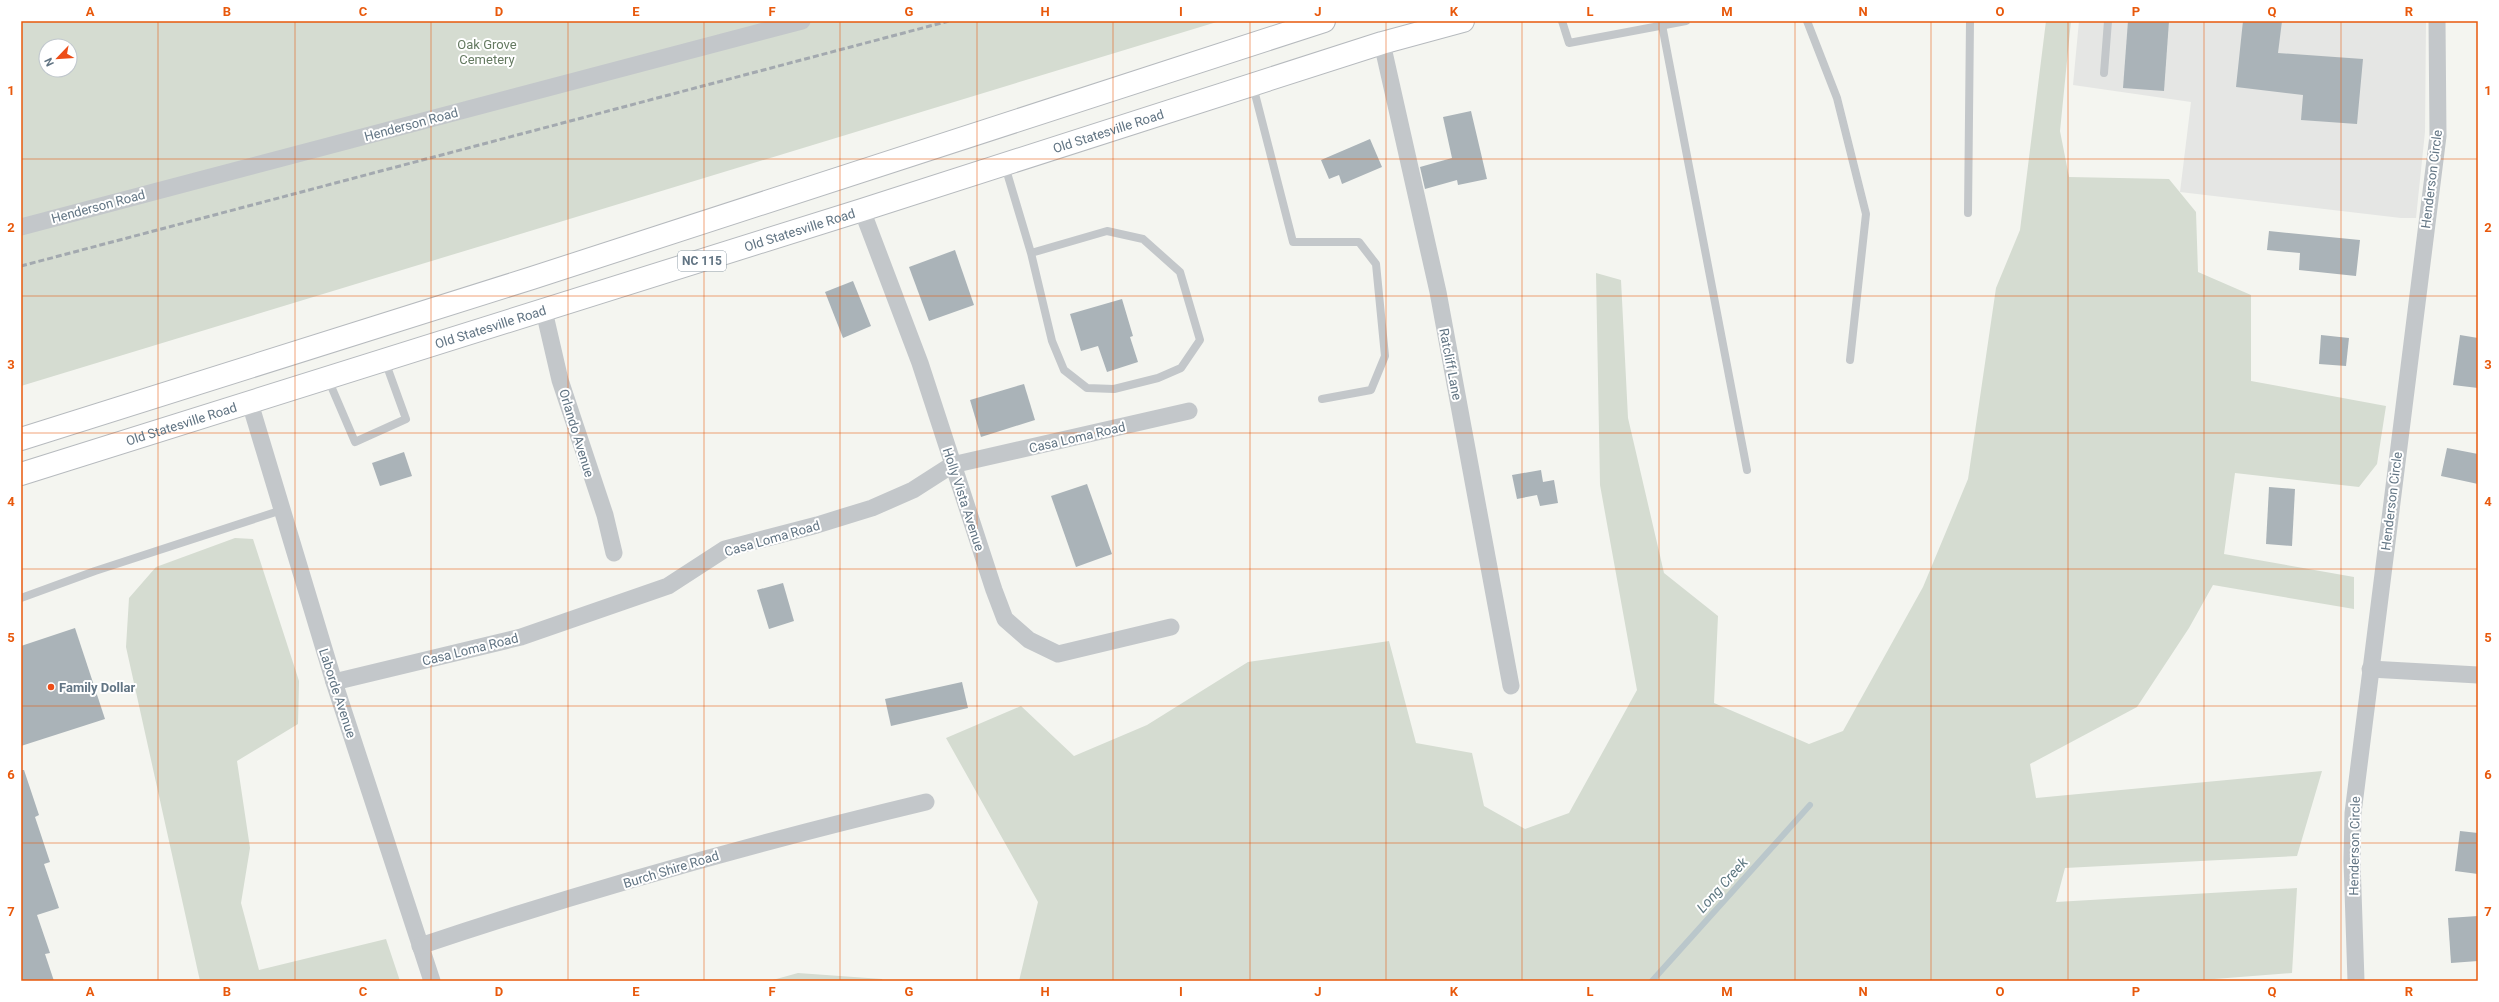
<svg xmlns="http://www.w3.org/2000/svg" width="2499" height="1002" font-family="Roboto,sans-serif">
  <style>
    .built { fill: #e5e6e4 }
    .green { fill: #d5dcd1; fill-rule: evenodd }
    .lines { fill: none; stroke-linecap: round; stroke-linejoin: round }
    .stream { stroke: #bac7cb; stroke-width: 6 }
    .building { fill: #aab3b8 }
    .primary-casing { stroke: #b6babe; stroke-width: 24 }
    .service { stroke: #c3c7ca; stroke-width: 8 }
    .minor { stroke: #c3c7ca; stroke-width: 17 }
    .primary { stroke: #fff; stroke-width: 22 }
    .rail { stroke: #a3a9af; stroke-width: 3; stroke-dasharray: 6 3; stroke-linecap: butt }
    .grid { fill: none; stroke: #e8590c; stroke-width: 1; stroke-opacity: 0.55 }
    .poi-dot { fill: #ed4d18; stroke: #fff; stroke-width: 1.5 }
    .labels { text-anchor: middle; stroke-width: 4; stroke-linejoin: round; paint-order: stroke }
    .shield { fill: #fff; stroke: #909ea8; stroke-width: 1 }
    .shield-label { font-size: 12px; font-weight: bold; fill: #617483 }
    .park-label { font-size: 13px; fill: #657a61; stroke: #fff }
    .street-label { font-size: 13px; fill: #617483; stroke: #fff }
    .poi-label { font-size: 13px; font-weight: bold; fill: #617483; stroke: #fff; text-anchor: start }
    .water-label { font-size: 14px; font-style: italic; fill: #5d7781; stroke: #fff }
    .neatline { fill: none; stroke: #e8590c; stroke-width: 1.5 }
    .grid-label { font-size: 13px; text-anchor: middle; font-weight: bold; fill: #e8590c }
  </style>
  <rect width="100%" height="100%" fill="#f4f5f0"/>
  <polygon class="built" points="2079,21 2426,21 2425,132 2416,218 2401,218 2180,192 2191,102 2073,85"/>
  <g class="green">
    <path d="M21 21H1220L21 386ZM46 46H70V70H46Z"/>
    <polygon points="2046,21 2071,21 2060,131 2069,177 2169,179 2196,212 2198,272 2251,295 2251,381 2386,406 2377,464 2359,487 2235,473 2224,554 2354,577 2354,609 2213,585 2189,628 2137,707 2030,764 2036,798 2322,771 2297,856 2065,868 2056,902 2297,888 2292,973 2189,981 1019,981 1038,902 946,738 1021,706 1074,756 1147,725 1248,662 1389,641 1416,743 1472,753 1484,806 1525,829 1569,813 1637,690 1600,485 1596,273 1621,280 1628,418 1664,573 1718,616 1714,703 1809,744 1843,731 1923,587 1968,479 1996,288 2020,230"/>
    <polygon points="235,538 253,539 299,681 298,724 237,761 250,848 241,903 259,970 386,939 400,981 200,981 126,647 129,598 156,567"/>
    <polygon points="798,973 882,979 883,981 769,981"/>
  </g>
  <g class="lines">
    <polyline class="stream" points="1652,981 1810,805"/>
  </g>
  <g class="building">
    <polygon points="2128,21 2169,21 2164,91 2123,88"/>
    <polygon points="2243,21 2282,21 2278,53 2363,59 2357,124 2301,120 2303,95 2236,87"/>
    <polygon points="1471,111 1487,179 1458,185 1457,180 1425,189 1420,167 1452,158 1443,117"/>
    <polygon points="1370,139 1382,167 1342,184 1339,175 1329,179 1321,160"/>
    <polygon points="2269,231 2360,240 2356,276 2299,270 2300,253 2267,250"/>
    <polygon points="955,250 974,305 929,321 909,267"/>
    <polygon points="853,281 871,326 843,338 825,292"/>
    <polygon points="1122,299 1133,336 1130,337 1138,362 1107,372 1098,346 1081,351 1070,314"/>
    <polygon points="2321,335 2349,338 2346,366 2319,364"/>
    <polygon points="2460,335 2478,338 2478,388 2453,385"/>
    <polygon points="1024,384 1035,420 981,437 970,400"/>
    <polygon points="2447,448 2478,454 2478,484 2441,476"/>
    <polygon points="404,452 412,476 380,486 372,463"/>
    <polygon points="1541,470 1543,482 1554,480 1558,503 1540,506 1537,495 1517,499 1512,475"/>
    <polygon points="1087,484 1112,554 1076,567 1051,496"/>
    <polygon points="2269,487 2295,489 2292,546 2266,544"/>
    <polygon points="783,583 794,621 769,629 757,590"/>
    <polygon points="75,628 105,719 21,746 21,646"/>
    <polygon points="962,682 968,708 891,726 885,699"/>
    <polygon points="21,770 24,770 39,815 35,817 50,862 44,864 59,908 37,915 50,953 45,954 54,981 21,981"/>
    <polygon points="2460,831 2478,833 2478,874 2455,871"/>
    <polygon points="2478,916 2478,961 2451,963 2448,918"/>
  </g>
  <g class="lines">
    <g class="primary-casing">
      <g id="primary">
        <polyline points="21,439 532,278 1324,21"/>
        <path id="s1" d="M21 474 862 210 1382 43 1463 21"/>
      </g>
    </g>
    <g class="service">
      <polyline points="1562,21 1569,43 1686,21"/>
      <polyline points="1807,21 1837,98 1866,214 1850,360"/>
      <polyline points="1662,25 1747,470"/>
      <polyline points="2104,73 2108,21"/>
      <polyline points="1253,86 1293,242 1359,242 1376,264 1385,356 1371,390 1322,399"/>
      <polyline points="1005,166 1031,253 1052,341 1064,370 1087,388 1114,389 1158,378 1181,368 1200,340 1180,272 1143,239 1107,231 1031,253"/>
      <polyline points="1968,213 1970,21"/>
      <polyline points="328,379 355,442 406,419 385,361"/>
      <polyline points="21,598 95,571 282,510"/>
    </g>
    <g class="minor">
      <polyline points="1382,43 1438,292 1511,686"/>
      <polyline points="862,210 920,363 994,590 1005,619 1029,640 1058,654 1171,627"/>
      <polyline points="21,227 802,21"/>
      <polyline points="544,311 560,380 605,515 614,553"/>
      <polyline points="250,403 334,682 432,981"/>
      <polyline points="2370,669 2478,675"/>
      <polyline points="334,682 521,637 668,586 725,549 817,525 872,508 913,490 952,465 1189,411"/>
      <path d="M420 946C586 890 755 843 926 802"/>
      <polyline points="2356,981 2352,861 2353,813 2438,136 2437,21"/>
    </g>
    <use href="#primary" class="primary"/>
    <polyline class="rail" points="21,266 949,21"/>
  </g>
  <path class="grid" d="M158 21V981M295 21V981M431 21V981M568 21V981M704 21V981M840 21V981M977 21V981M1113 21V981M1250 21V981M1386 21V981M1522 21V981M1659 21V981M1795 21V981M1931 21V981M2068 21V981M2204 21V981M2341 21V981M21 159H2478M21 296H2478M21 433H2478M21 569H2478M21 706H2478M21 843H2478"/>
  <circle class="poi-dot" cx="51" cy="687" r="4"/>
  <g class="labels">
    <rect class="shield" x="678" y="251" width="48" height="20" rx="3"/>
    <g class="shield-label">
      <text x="702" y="265">NC 115</text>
    </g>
    <g class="park-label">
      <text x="487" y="49">Oak Grove<tspan x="487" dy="15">Cemetery</tspan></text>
    </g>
    <g class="street-label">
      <text transform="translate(411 124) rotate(-15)" y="5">Henderson Road</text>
      <text dy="5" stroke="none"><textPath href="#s1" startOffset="1140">Old Statesville Road</textPath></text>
      <text transform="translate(2431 179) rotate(-83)" y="5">Henderson Circle</text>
      <text transform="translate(98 206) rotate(-15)" y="5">Henderson Road</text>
      <text dy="5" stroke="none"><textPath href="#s1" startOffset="816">Old Statesville Road</textPath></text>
      <text dy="5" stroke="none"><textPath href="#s1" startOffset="492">Old Statesville Road</textPath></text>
      <text transform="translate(1451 364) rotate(79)" y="5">Ratcliff Lane</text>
      <text dy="5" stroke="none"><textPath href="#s1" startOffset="168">Old Statesville Road</textPath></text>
      <text transform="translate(577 433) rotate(73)" y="5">Orlando Avenue</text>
      <text transform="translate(1077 437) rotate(-13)" y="5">Casa Loma Road</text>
      <text transform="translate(964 499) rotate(72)" y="5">Holly Vista Avenue</text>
      <text transform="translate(2391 501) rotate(-83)" y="5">Henderson Circle</text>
      <text transform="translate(772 538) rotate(-16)" y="5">Casa Loma Road</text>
      <text transform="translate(470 649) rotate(-14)" y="5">Casa Loma Road</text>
      <text transform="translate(338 693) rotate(72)" y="5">Laborde Avenue</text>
      <text transform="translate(2354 846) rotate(-89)" y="5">Henderson Circle</text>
      <text transform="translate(671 869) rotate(-17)" y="5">Burch Shire Road</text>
    </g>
    <g class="poi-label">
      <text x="59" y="692">Family Dollar</text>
    </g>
    <g class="water-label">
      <text transform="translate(1722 885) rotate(-48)" y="5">Long Creek</text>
    </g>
  </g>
  <rect width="2499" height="1002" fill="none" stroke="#ffffff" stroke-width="44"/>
  <g transform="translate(58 58) rotate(245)"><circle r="19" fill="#ffffff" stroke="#c0c7cd"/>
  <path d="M0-3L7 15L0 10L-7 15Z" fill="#ed4d18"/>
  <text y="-6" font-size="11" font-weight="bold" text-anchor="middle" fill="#617483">N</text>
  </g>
  <rect x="22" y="22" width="2455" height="958" class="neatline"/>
  <g class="grid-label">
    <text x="90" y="16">A</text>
    <text x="227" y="16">B</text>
    <text x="363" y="16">C</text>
    <text x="499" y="16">D</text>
    <text x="636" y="16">E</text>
    <text x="772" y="16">F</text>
    <text x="909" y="16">G</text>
    <text x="1045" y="16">H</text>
    <text x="1181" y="16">I</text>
    <text x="1318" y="16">J</text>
    <text x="1454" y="16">K</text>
    <text x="1590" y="16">L</text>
    <text x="1727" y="16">M</text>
    <text x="1863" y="16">N</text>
    <text x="2000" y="16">O</text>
    <text x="2136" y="16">P</text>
    <text x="2272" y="16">Q</text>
    <text x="2409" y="16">R</text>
    <text x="11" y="95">1</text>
    <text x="2488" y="95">1</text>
    <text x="11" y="232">2</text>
    <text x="2488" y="232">2</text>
    <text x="11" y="369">3</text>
    <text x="2488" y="369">3</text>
    <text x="11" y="506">4</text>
    <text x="2488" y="506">4</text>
    <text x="11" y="642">5</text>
    <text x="2488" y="642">5</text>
    <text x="11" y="779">6</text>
    <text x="2488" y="779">6</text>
    <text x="11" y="916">7</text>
    <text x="2488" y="916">7</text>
    <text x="90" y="996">A</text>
    <text x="227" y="996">B</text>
    <text x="363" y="996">C</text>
    <text x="499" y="996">D</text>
    <text x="636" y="996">E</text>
    <text x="772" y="996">F</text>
    <text x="909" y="996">G</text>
    <text x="1045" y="996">H</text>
    <text x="1181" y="996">I</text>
    <text x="1318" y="996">J</text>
    <text x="1454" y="996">K</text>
    <text x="1590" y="996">L</text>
    <text x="1727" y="996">M</text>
    <text x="1863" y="996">N</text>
    <text x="2000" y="996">O</text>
    <text x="2136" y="996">P</text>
    <text x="2272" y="996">Q</text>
    <text x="2409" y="996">R</text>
  </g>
</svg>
